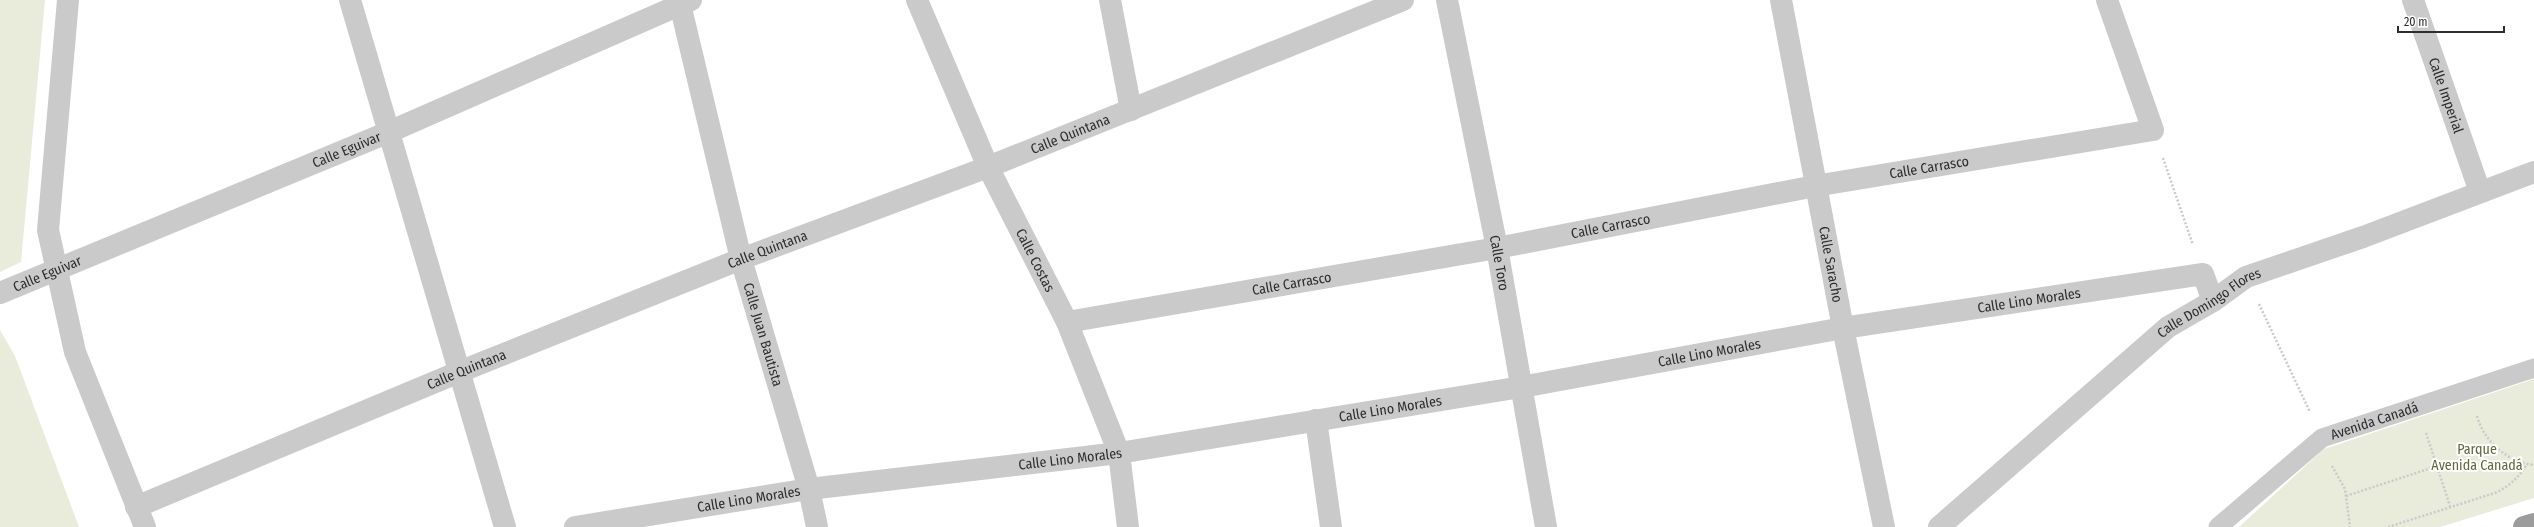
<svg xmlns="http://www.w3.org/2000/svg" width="2534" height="527" font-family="'Fira Sans Condensed',sans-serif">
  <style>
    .green { fill: #e9ebdb }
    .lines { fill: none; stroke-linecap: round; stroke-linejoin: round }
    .path { stroke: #cacaca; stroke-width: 2.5; stroke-dasharray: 2 2; stroke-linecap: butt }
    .service { stroke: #cacaca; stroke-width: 19 }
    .minor { stroke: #cacaca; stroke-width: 22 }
    .trunk { stroke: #9c9c9c; stroke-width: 22 }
    .labels { text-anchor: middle; stroke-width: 4; stroke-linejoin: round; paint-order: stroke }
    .street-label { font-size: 14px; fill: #2d2d2d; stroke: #fff }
    .park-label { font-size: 14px; fill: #61683c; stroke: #fff }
  </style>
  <rect width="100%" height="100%" fill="#fff"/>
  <g class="green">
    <polygon points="0,0 45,0 21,262 0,272"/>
    <polygon points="0,330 15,356 79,527 0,527"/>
    <polygon points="2534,379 2534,498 2440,527 2239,527 2324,449"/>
  </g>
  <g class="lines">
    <g class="path">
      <polyline points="2163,158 2193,245"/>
      <polyline points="2259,304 2310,412"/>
      <path d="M2477 416C2484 442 2508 462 2534 465"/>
      <polyline points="2426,433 2450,506"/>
      <polyline points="2332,466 2345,489 2350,527"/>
      <polyline points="2346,496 2437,466"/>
      <path d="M2388 527 2495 493C2510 486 2518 478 2527 464"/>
    </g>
    <path class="service" id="s1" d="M2218 527 2322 438 2534 368"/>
    <g class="minor">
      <polyline points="68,0 48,230 75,352 145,527"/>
      <polyline points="350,0 505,527"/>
      <path id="s2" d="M679 0 741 259 809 489 817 527"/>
      <path id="s3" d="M917 0 988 167 1067 322 1119 453 1128 527"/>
      <polyline points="1110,0 1131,110"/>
      <path id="s4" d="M1447 0 1497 248 1546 527"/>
      <path id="s5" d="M1781 0 1843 328 1884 527"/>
      <path id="s6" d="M2413 0 2480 192"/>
      <path id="s7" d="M0 293 389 132 691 0"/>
      <path id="s8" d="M1067 322 1497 248 1815 186 2153 130 2107 0"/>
      <polyline points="1316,420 1331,527"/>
      <path id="s9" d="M136 507 459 372 741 259 988 167 1403 0"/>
      <path id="s10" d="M575 527 809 489 1119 453 1521 387 1843 328 2203 274 2213 301"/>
      <path id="s11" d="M1939 527 2168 327 2213 301 2246 277 2363 237 2534 172"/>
    </g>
    <polyline class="trunk" points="2524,527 2534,524"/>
  </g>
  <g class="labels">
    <g class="street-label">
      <text dy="5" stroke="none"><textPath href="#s6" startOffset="101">Calle Imperial</textPath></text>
      <text dy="5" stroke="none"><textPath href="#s9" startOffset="1006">Calle Quintana</textPath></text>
      <text dy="5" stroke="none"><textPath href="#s7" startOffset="375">Calle Eguivar</textPath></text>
      <text dy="5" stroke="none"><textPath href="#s8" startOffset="876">Calle Carrasco</textPath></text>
      <text dy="5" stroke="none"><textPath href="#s8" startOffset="552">Calle Carrasco</textPath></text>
      <text dy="5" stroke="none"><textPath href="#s9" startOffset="682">Calle Quintana</textPath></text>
      <text dy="5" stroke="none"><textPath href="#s3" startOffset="286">Calle Costas</textPath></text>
      <text dy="5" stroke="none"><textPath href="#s4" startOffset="268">Calle Toro</textPath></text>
      <text dy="5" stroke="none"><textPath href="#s5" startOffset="269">Calle Saracho</textPath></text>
      <text dy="5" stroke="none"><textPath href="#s7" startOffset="51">Calle Eguivar</textPath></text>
      <text dy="5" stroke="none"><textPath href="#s8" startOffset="228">Calle Carrasco</textPath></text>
      <text dy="5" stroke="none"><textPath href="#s10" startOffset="1472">Calle Lino Morales</textPath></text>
      <text dy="5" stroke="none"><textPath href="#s11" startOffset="352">Calle Domingo Flores</textPath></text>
      <text dy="5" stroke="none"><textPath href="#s2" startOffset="345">Calle Juan Bautista</textPath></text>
      <text dy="5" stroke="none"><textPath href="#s10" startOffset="1148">Calle Lino Morales</textPath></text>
      <text dy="5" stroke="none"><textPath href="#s9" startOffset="358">Calle Quintana</textPath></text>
      <text dy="5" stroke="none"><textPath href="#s10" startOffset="824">Calle Lino Morales</textPath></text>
      <text dy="5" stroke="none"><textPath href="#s1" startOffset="192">Avenida Canadá</textPath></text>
      <text dy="5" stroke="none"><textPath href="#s10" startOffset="500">Calle Lino Morales</textPath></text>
      <text dy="5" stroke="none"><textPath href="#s10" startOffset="176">Calle Lino Morales</textPath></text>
    </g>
    <g class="park-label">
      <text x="2477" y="454">Parque<tspan x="2477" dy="16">Avenida Canadá</tspan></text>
    </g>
  </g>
  <path d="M2398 26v6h106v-6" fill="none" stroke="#2d2d2d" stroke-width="2"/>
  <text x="2404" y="26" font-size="12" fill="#2d2d2d" stroke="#ffffff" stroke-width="3" paint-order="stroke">20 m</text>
</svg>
